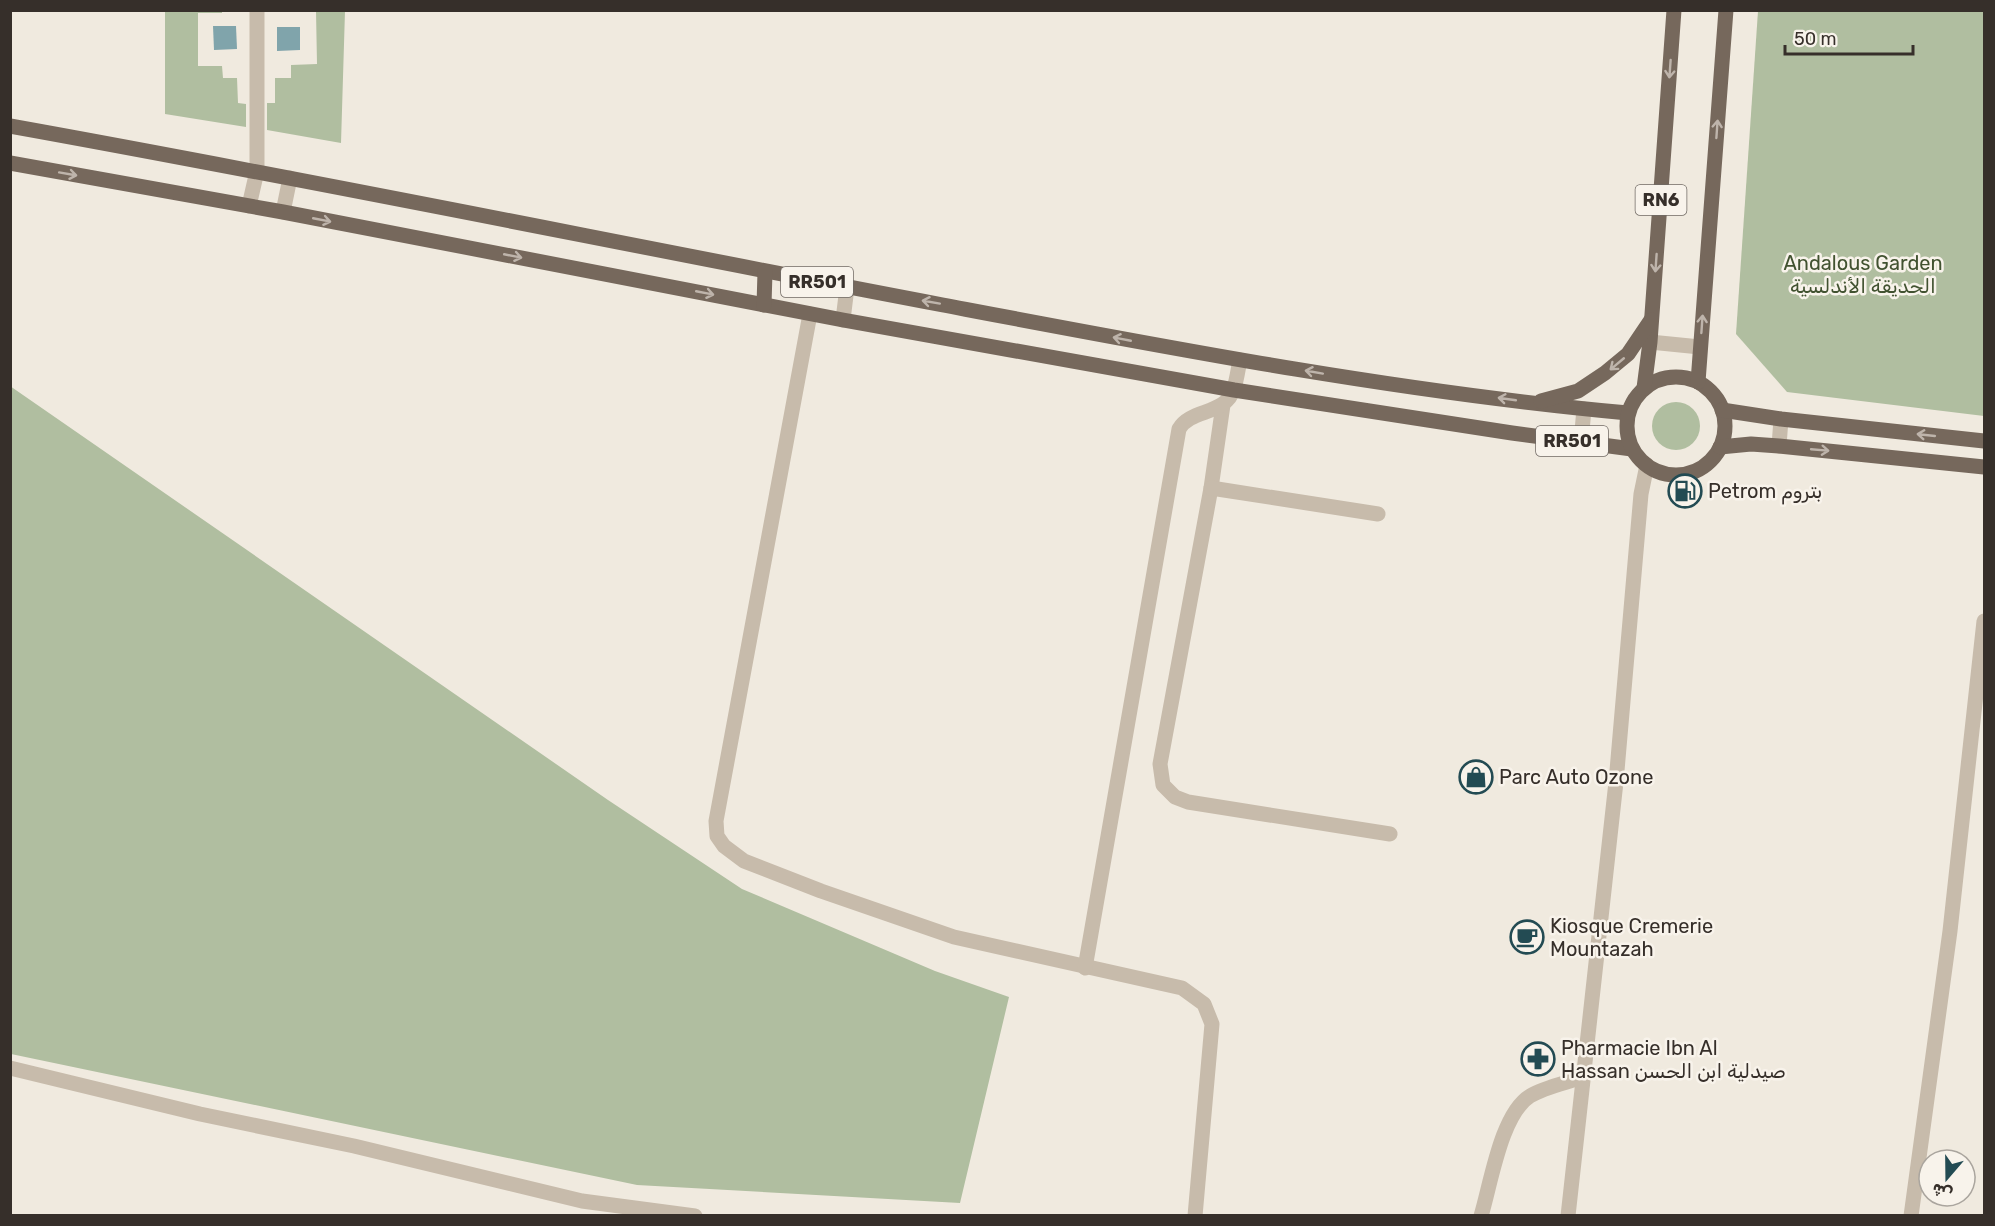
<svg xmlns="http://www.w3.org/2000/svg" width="1995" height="1226" font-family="Rubik,Cairo,sans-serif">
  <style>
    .green { fill: #b0bea0 }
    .water { fill: #80a4ab }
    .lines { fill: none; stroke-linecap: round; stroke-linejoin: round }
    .minor { stroke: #c7bbab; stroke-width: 15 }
    .major { stroke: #76685c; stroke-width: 15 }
    .oneway { stroke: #beb4ab }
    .labels { text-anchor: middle; stroke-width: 5; stroke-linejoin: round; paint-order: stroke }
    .shield { fill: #f8f3eb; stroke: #706a64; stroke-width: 1.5 }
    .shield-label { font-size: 18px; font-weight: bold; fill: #362f2a }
    .park-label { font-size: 20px; fill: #415230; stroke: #f8f3eb }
    .poi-label { font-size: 20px; fill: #362f2a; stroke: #f8f3eb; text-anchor: start }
  </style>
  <rect width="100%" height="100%" fill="#f0eadf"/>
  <g class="green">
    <polygon points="165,11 222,11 222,13 198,13 198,66 222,66 223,78 237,78 238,103 246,104 246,127 165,114"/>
    <polygon points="290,11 345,11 341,143 267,130 267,103 275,103 275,78 291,78 291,65 317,64 316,11"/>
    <polygon points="1758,11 1984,11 1984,416 1787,392 1736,334"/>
    <polygon points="10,386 608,800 742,889 935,971 1009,997 960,1203 637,1185 11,1054"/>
    <circle cx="1676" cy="426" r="24"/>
  </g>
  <g class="water">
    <polygon points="213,26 236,26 237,49 214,50"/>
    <polygon points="277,27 300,27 300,50 277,51"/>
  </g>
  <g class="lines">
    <g class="minor">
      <polyline points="249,206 257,171 257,10"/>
      <polyline points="283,212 290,178"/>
      <polyline points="810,314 716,821 717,836 724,846 744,861 821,891 954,937 1182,988 1204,1004 1212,1024 1195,1216"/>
      <polyline points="843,320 847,287"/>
      <polyline points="1650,342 1700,347"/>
      <polyline points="1223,405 1211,488 1160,764 1163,785 1175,797 1188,802 1390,834"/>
      <polyline points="1581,442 1584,409"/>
      <polyline points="1779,446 1781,419"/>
      <polyline points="1211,488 1378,514"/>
      <path d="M1085 968 1179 429C1191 408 1226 416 1234 388 1237 379 1238 369 1240 360"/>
      <polyline points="10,1068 200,1114 354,1146 582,1201 695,1216"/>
      <path d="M1481 1216C1491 1183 1501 1114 1530 1096 1545 1087 1566 1083 1583 1077"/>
      <polyline points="1568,1216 1616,782 1641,494 1647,465"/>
      <polyline points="1911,1216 1950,931 1984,621"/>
    </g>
    <g class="major">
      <path d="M10 126C322 182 632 246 943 305 1170 348 1398 392 1628 413"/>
      <polyline points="10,163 283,212 843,320 1234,390 1512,433 1632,449"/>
      <polyline points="764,305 765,272"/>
      <circle cx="1676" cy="426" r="49"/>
      <polyline points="1698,382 1726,10"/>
      <polyline points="1644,388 1650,342 1674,10"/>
      <polyline points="1541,401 1578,391 1605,373 1628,354 1651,320"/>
      <polyline points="1722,410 1781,419 1984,441"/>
      <polyline points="1720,447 1751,444 1779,446 1984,467"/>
    </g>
  </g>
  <defs><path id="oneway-shaft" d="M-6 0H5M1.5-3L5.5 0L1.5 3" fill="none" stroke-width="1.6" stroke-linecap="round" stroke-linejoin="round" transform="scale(1.5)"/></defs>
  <g class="oneway">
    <use href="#oneway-shaft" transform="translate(1670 69) rotate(94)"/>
    <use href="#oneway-shaft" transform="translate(1717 129) rotate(-86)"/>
    <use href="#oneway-shaft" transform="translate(68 174) rotate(10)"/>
    <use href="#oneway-shaft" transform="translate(322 220) rotate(11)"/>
    <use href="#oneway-shaft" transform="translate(513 256) rotate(11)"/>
    <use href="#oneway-shaft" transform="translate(1656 263) rotate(94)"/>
    <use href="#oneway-shaft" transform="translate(705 293) rotate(11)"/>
    <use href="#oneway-shaft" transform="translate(931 302) rotate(-170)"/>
    <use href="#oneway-shaft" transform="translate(1702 324) rotate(-86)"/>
    <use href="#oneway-shaft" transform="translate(1122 339) rotate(-169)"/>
    <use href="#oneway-shaft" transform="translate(1617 364) rotate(140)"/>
    <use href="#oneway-shaft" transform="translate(1314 372) rotate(-170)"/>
    <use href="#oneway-shaft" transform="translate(1507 399) rotate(-172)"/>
    <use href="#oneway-shaft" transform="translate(1926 435) rotate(-174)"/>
    <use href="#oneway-shaft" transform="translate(1820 450) rotate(5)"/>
  </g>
  <defs>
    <g id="fuel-ring" transform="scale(1.725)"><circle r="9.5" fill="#f8f3eb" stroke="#234b53" stroke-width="1.5"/><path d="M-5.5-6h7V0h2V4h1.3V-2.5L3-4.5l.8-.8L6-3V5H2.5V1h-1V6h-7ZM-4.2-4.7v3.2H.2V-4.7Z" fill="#234b53"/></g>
    <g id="shop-ring" transform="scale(1.725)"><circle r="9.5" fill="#f8f3eb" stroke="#234b53" stroke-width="1.5"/><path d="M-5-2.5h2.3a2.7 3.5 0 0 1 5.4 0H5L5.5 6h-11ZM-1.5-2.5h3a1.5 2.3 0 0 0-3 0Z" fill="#234b53"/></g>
    <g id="cafe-ring" transform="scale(1.725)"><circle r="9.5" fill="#f8f3eb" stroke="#234b53" stroke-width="1.5"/><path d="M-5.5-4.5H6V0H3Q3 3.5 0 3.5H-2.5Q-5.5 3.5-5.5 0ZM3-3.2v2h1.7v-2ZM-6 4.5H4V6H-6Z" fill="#234b53"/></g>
    <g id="pharmacy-ring" transform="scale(1.725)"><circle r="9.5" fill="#f8f3eb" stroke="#234b53" stroke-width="1.5"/><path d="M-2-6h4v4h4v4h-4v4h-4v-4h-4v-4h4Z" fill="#234b53"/></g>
  </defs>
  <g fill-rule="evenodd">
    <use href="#fuel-ring" x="1685" y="491"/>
    <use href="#shop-ring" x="1476" y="777"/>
    <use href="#cafe-ring" x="1527" y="937"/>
    <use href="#pharmacy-ring" x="1538" y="1059"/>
  </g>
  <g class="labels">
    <g class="shield">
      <rect x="1635.5" y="185" width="51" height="30" rx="4.5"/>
      <rect x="781" y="267" width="72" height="30" rx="4.5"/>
      <rect x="1536" y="426" width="72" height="30" rx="4.5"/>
    </g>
    <g class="shield-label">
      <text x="1661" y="206">RN6</text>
      <text x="817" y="288">RR501</text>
      <text x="1572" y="447">RR501</text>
    </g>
    <g class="park-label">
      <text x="1863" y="270">Andalous Garden<tspan x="1863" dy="23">الحديقة الأندلسية</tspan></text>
    </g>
    <g class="poi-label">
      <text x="1708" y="498">Petrom بتروم</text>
      <text x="1499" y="784">Parc Auto Ozone</text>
      <text x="1550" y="933">Kiosque Cremerie<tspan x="1550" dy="23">Mountazah</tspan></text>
      <text x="1561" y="1055">Pharmacie Ibn Al<tspan x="1561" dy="23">Hassan صيدلية ابن الحسن</tspan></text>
    </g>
  </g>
  <rect width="1995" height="1226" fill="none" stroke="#362f2a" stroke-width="24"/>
  <g transform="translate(1947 1178) rotate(200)"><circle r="28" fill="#f8f3eb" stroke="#aaa59e" stroke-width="1.5"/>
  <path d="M0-4.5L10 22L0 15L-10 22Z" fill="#234b53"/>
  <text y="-9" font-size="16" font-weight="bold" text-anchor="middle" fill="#362f2a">ش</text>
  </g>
  <path d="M1785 45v9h128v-9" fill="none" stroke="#362f2a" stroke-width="3"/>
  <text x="1794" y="45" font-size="18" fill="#362f2a" stroke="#f8f3eb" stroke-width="4.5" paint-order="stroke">50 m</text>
</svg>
